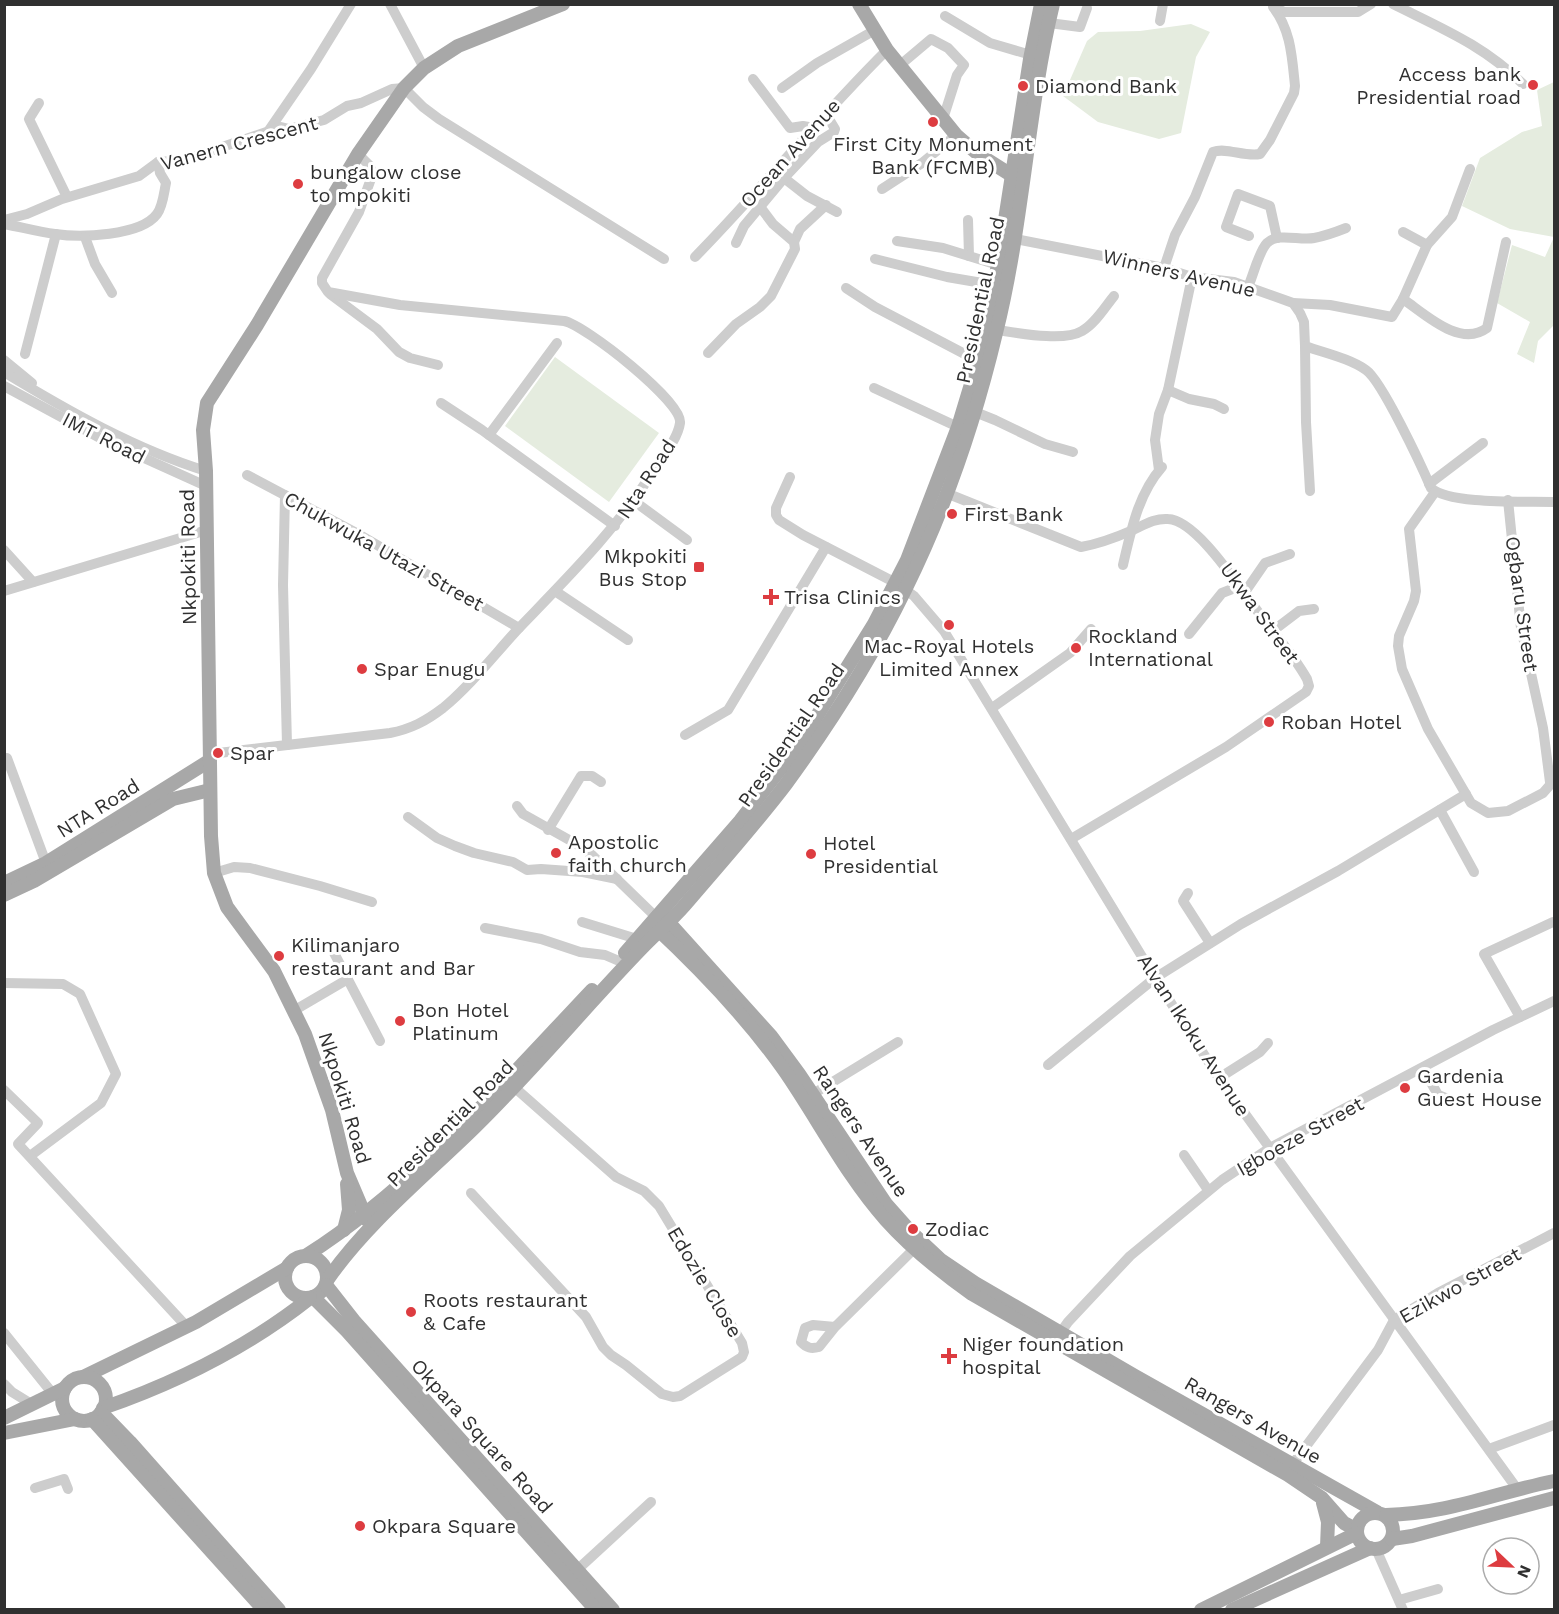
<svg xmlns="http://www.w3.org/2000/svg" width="1559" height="1614" font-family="'Work Sans',sans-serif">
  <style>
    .green { fill: #e5ecdf }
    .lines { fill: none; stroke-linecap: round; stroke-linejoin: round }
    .minor { stroke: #cdcdcd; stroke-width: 10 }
    .major { stroke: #a8a8a8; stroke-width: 14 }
    .poi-dot { fill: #dd3c40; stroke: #fff; stroke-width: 2 }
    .labels { text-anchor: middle; stroke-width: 6; stroke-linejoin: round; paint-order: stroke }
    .poi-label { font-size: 20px; fill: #303030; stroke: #fff; text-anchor: start }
    .street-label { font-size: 20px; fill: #303030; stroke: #fff }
  </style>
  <rect width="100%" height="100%" fill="#fff"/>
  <g class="green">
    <polygon points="1191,24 1210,32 1196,57 1181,133 1159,139 1098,122 1063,96 1087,41 1098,32 1140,31"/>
    <polygon points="1554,82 1554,325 1538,341 1534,363 1517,354 1530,322 1497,303 1512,245 1545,257 1554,237 1510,229 1462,206 1480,158 1522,132 1542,126 1537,90"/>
    <polygon points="555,357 659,433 609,502 505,426"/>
  </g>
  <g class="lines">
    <g class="minor">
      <polyline points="390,4 424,68"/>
      <path d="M1393 4C1443 29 1483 45 1523 84"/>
      <polyline points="1276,8 1284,12 1358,12 1371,4"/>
      <polyline points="945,16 990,43 1031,55"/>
      <polyline points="1160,21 1163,4"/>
      <polyline points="1049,23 1080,27 1087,8"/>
      <polyline points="899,66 931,39 948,48 964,65 957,75 943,119"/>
      <polyline points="753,79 790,128 803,126 814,128"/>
      <polyline points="782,88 817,63 875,30"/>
      <polyline points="39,103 29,119 67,197"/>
      <polyline points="267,133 311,69 351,4"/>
      <polyline points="784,178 807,196 837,212"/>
      <polyline points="882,189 922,163 956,135"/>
      <polyline points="4,220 27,214 62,199 139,176 158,162 184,160 281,127 289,129 324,120 347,106 361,103 392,89 404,88 423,107 439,119 664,259"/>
      <polyline points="968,220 969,256"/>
      <path d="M4 224C21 227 38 232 55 234 80 238 141 236 157 214 163 206 164 192 166 183L160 173 158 162"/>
      <polyline points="1403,232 1427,245"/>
      <polyline points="1249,236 1226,227 1238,194 1270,206 1277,238"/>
      <polyline points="85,237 95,264 112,293"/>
      <path d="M1015 239 1164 268 1192 277 1234 282 1293 303 1300 313 1304 322 1305 346C1324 353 1349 358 1366 370 1382 381 1422 467 1431 488 1450 505 1527 501 1554 502"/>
      <polyline points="897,241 943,248 998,265"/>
      <polyline points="794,242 800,229 826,205"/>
      <polyline points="736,243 744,226 784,178 818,142 834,132 835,129 826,114"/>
      <path d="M695 257C761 190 820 116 887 50"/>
      <polyline points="875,259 947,277 994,285 1001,283"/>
      <path d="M1164 268 1175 235 1195 197 1213 152C1226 147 1244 157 1260 154L1270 140 1294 93 1295 86C1292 57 1291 30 1273 7"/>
      <path d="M1248 287C1253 276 1259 251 1267 243 1278 232 1300 241 1314 238 1325 236 1336 232 1346 228"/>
      <polyline points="846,288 875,307 978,361"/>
      <polyline points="330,294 377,329 399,352 410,358 438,365"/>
      <path d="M1403 299C1425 314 1460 348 1487 328L1506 242"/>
      <polyline points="1293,303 1330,305 1392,317 1403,299 1427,245 1452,217 1470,169"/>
      <path d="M997 330C1018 333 1064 342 1082 331 1095 324 1105 307 1114 296"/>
      <polyline points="1305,346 1306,422 1310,491"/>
      <polyline points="708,353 736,324 760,307 771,296 795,249 794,242 773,224 761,208"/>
      <polyline points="25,354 56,234"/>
      <polyline points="4,360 32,383"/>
      <path d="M4 372C68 411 135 449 206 471"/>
      <polyline points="4,386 102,439 206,486"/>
      <polyline points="874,388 958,427"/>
      <polyline points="1168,390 1189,399 1214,404 1224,409"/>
      <polyline points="441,403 482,430 615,526"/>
      <polyline points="975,412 995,420 1045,444 1073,452"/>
      <polyline points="489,435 557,343"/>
      <polyline points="1159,470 1155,440 1159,414 1168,390 1192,277"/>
      <polyline points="247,475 360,535 519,628"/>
      <polyline points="790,477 776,508 776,515 779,520 803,535 896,583 914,596 944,631 1155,978 1219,1078 1518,1490"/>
      <polyline points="1429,484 1483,443"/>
      <polyline points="1435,492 1409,529 1416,591 1414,601 1399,636 1398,646 1402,669 1428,729 1471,803 1488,813 1508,811 1543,793 1550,785 1550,782 1543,728 1521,628 1508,500"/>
      <path d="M946 493 1081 547C1098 544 1117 537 1133 530 1144 525 1155 518 1168 519 1196 520 1237 584 1253 605 1271 630 1292 652 1307 679L1309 686 1306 692 1226 747 1071 839"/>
      <polyline points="285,495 283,585 287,745"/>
      <polyline points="634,501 687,540"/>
      <polyline points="4,550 33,582"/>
      <path d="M1123 565C1131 531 1138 494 1162 467"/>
      <polyline points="4,591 207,530"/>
      <polyline points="555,591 628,640"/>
      <polyline points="1245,592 1265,563 1290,554"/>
      <polyline points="1274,630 1299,611 1314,609"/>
      <polyline points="1189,634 1222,593 1240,586"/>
      <polyline points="992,708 1070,653 1091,629"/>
      <polyline points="685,735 728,710 826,547"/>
      <path d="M210 754 390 733C411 729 426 721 443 708 471 685 494 655 518 629 568 577 617 529 656 467 664 455 678 438 680 423 683 402 585 325 564 321L400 305 328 292 322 283V278L359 212 373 173 369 165 358 154"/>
      <polyline points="7,758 46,863"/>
      <polyline points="517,806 523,814 580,846 592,855 657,918"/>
      <polyline points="1440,810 1474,872"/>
      <polyline points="408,817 437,838 455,846 474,853 513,862 527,870 541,869 583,872 617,879"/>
      <polyline points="548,830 581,776 592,776 601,782"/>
      <polyline points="214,873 234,867 250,868 320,886 372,902"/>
      <polyline points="1188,893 1183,901 1210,943"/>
      <polyline points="582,922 637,939"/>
      <polyline points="485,928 541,939 580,952 605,955 619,961"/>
      <polyline points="332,949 380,1041"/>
      <polyline points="4,983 63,984 80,994 116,1074 101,1103 30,1156"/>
      <polyline points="295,1010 348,979"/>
      <polyline points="1520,1017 1484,954 1553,922"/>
      <polyline points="1048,1065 1155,978 1241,924 1338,871 1466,794"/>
      <polyline points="1423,1068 1438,1095 1453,1101"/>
      <polyline points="1219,1078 1260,1052 1268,1043"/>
      <polyline points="4,1090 38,1123 18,1144 187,1327"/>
      <polyline points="813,1094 898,1042"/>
      <polyline points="1184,1155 1208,1190"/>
      <polyline points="471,1193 586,1317 603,1347 611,1355 626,1365 662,1394 673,1397 680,1396 742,1357 744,1352 742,1343 659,1206 644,1191 616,1177 514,1087"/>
      <path d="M835 1327 813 1325 805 1328 801 1342C807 1348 811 1349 819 1347L835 1327 914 1249"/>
      <polyline points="4,1333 53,1394"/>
      <polyline points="1056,1339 1068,1322 1130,1256 1222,1180 1270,1148 1493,1030 1554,1001"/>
      <polyline points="4,1384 12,1392 33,1405"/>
      <polyline points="1489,1449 1554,1425"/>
      <polyline points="1292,1465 1378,1350 1394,1320 1438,1293 1554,1233"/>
      <polyline points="35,1488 64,1479 68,1489"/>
      <polyline points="1376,1549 1403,1610"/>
      <polyline points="577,1570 651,1502"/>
      <polyline points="1399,1600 1438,1589"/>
    </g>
    <g class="major">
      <polyline points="859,4 887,50 956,135 978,154 1019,180"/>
      <polyline points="4,883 46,863 209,761"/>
      <polyline points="4,895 34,881 173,799 210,790"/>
      <polyline points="662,915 771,1036 799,1074 886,1204 910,1231 941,1260 975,1283 1135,1376 1377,1512"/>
      <path d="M653 925C698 967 748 1019 784 1070 818 1119 846 1175 886 1220 912 1249 941 1272 972 1294L1288 1475 1322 1498 1344 1523 1357 1530"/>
      <polyline points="625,953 740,821 799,745 874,624 907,560 958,427 978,361 998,265 1030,59 1041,4"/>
      <polyline points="367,1220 347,1173 332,1110 305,1034 274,971 227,907 214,873 211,836 206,471 203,430 207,403 257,325 358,154 404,88 424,68 458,46 563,4"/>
      <polyline points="344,1230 349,1210 347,1184"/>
      <path d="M307 1255C414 1187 505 1082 592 990"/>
      <circle cx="306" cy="1277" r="21"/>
      <path d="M328 1279C367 1223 426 1175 475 1127 533 1070 585 1007 641 949 655 934 670 922 684 906 718 866 754 826 786 784 829 725 873 656 905 590 945 509 975 421 996 333 1023 225 1027 113 1053 4"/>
      <polyline points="326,1285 355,1322 613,1610"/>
      <polyline points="313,1297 347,1331 596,1610"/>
      <polyline points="83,1377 196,1322 287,1268"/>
      <circle cx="84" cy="1399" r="22"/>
      <path d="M103 1408C178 1382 248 1347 310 1298"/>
      <polyline points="101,1412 130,1442 279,1610"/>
      <polyline points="4,1418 65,1388"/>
      <polyline points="92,1419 264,1610"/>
      <polyline points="4,1433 75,1419"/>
      <polyline points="1323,1503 1328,1522 1327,1547"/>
      <circle cx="1375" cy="1531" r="18"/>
      <path d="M1386 1515C1448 1514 1495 1493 1554 1481"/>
      <polyline points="1392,1539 1412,1536 1554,1498"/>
      <polyline points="1201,1610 1357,1533"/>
      <polyline points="1232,1610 1370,1548"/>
    </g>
  </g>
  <g class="poi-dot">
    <circle cx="1533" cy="85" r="6"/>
    <circle cx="1023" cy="86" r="6"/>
    <circle cx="933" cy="122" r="6"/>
    <circle cx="298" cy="184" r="6"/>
    <circle cx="952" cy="514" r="6"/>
    <rect x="693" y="561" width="12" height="12" rx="3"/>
    <path d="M768 588h6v6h6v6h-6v6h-6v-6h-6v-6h6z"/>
    <circle cx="949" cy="625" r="6"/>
    <circle cx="1076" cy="648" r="6"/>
    <circle cx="362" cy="669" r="6"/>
    <circle cx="1269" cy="722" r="6"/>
    <circle cx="218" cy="753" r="6"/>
    <circle cx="556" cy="853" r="6"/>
    <circle cx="811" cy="854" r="6"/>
    <circle cx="279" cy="956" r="6"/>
    <circle cx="400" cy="1021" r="6"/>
    <circle cx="1405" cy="1088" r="6"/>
    <circle cx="913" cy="1229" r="6"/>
    <circle cx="411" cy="1312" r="6"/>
    <path d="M946 1347h6v6h6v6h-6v6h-6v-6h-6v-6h6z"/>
    <circle cx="360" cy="1526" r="6"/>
  </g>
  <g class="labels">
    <g class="poi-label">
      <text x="1521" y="81" text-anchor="end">Access bank<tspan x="1521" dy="23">Presidential road</tspan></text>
      <text x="1035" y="93">Diamond Bank</text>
      <text x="933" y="151" text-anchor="middle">First City Monument<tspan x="933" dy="23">Bank (FCMB)</tspan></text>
      <text x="310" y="179">bungalow close<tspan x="310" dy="23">to mpokiti</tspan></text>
      <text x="964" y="521">First Bank</text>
      <text x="687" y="563" text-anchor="end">Mkpokiti<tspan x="687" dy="23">Bus Stop</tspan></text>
      <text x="784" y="604">Trisa Clinics</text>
      <text x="1088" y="643">Rockland<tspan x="1088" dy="23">International</tspan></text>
      <text x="949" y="653" text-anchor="middle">Mac-Royal Hotels<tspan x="949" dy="23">Limited Annex</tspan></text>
      <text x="374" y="676">Spar Enugu</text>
      <text x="1281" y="729">Roban Hotel</text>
      <text x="230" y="760">Spar</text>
      <text x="568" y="849">Apostolic<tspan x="568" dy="23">faith church</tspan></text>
      <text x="823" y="850">Hotel<tspan x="823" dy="23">Presidential</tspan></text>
      <text x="291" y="952">Kilimanjaro<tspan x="291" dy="23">restaurant and Bar</tspan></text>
      <text x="412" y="1017">Bon Hotel<tspan x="412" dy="23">Platinum</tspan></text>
      <text x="1417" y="1083">Gardenia<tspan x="1417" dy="23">Guest House</tspan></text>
      <text x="925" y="1236">Zodiac</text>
      <text x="423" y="1307">Roots restaurant<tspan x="423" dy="23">&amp; Cafe</tspan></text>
      <text x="962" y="1351">Niger foundation<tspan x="962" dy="23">hospital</tspan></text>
      <text x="372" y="1533">Okpara Square</text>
    </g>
    <g class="street-label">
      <text transform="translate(239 143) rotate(-15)" y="7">Vanern Crescent</text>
      <text transform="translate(790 153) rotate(-48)" y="7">Ocean Avenue</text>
      <text transform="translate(1179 273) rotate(13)" y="7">Winners Avenue</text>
      <text transform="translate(980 300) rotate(-78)" y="7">Presidential Road</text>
      <text transform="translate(104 438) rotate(27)" y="7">IMT Road</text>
      <text transform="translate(646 479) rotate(-57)" y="7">Nta Road</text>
      <text transform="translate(384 551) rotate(29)" y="7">Chukwuka Utazi Street</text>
      <text transform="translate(188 557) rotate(-91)" y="7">Nkpokiti Road</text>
      <text transform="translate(1522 604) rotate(82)" y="7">Ogbaru Street</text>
      <text transform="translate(1260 613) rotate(54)" y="7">Ukwa Street</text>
      <text transform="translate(791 735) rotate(-55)" y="7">Presidential Road</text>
      <text transform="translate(98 808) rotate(-32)" y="7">NTA Road</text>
      <text transform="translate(1194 1035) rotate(57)" y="7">Alvan Ikoku Avenue</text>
      <text transform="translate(345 1098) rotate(73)" y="7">Nkpokiti Road</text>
      <text transform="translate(450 1123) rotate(-45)" y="7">Presidential Road</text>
      <text transform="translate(861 1131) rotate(56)" y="7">Rangers Avenue</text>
      <text transform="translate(1300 1136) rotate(-29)" y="7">Igboeze Street</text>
      <text transform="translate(705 1282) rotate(59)" y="7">Edozie Close</text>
      <text transform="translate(1460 1285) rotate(-29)" y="7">Ezikwo Street</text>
      <text transform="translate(1253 1420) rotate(30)" y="7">Rangers Avenue</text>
      <text transform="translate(482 1436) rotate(48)" y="7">Okpara Square Road</text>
    </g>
  </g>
  <rect width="1559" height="1614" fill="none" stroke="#303030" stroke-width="12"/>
  <g transform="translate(1511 1566) rotate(113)"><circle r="28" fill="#ffffff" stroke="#acacac" stroke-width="1.5"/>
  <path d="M0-4.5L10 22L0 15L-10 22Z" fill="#dd3c40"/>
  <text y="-9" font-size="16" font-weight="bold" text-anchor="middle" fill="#303030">N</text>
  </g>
</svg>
